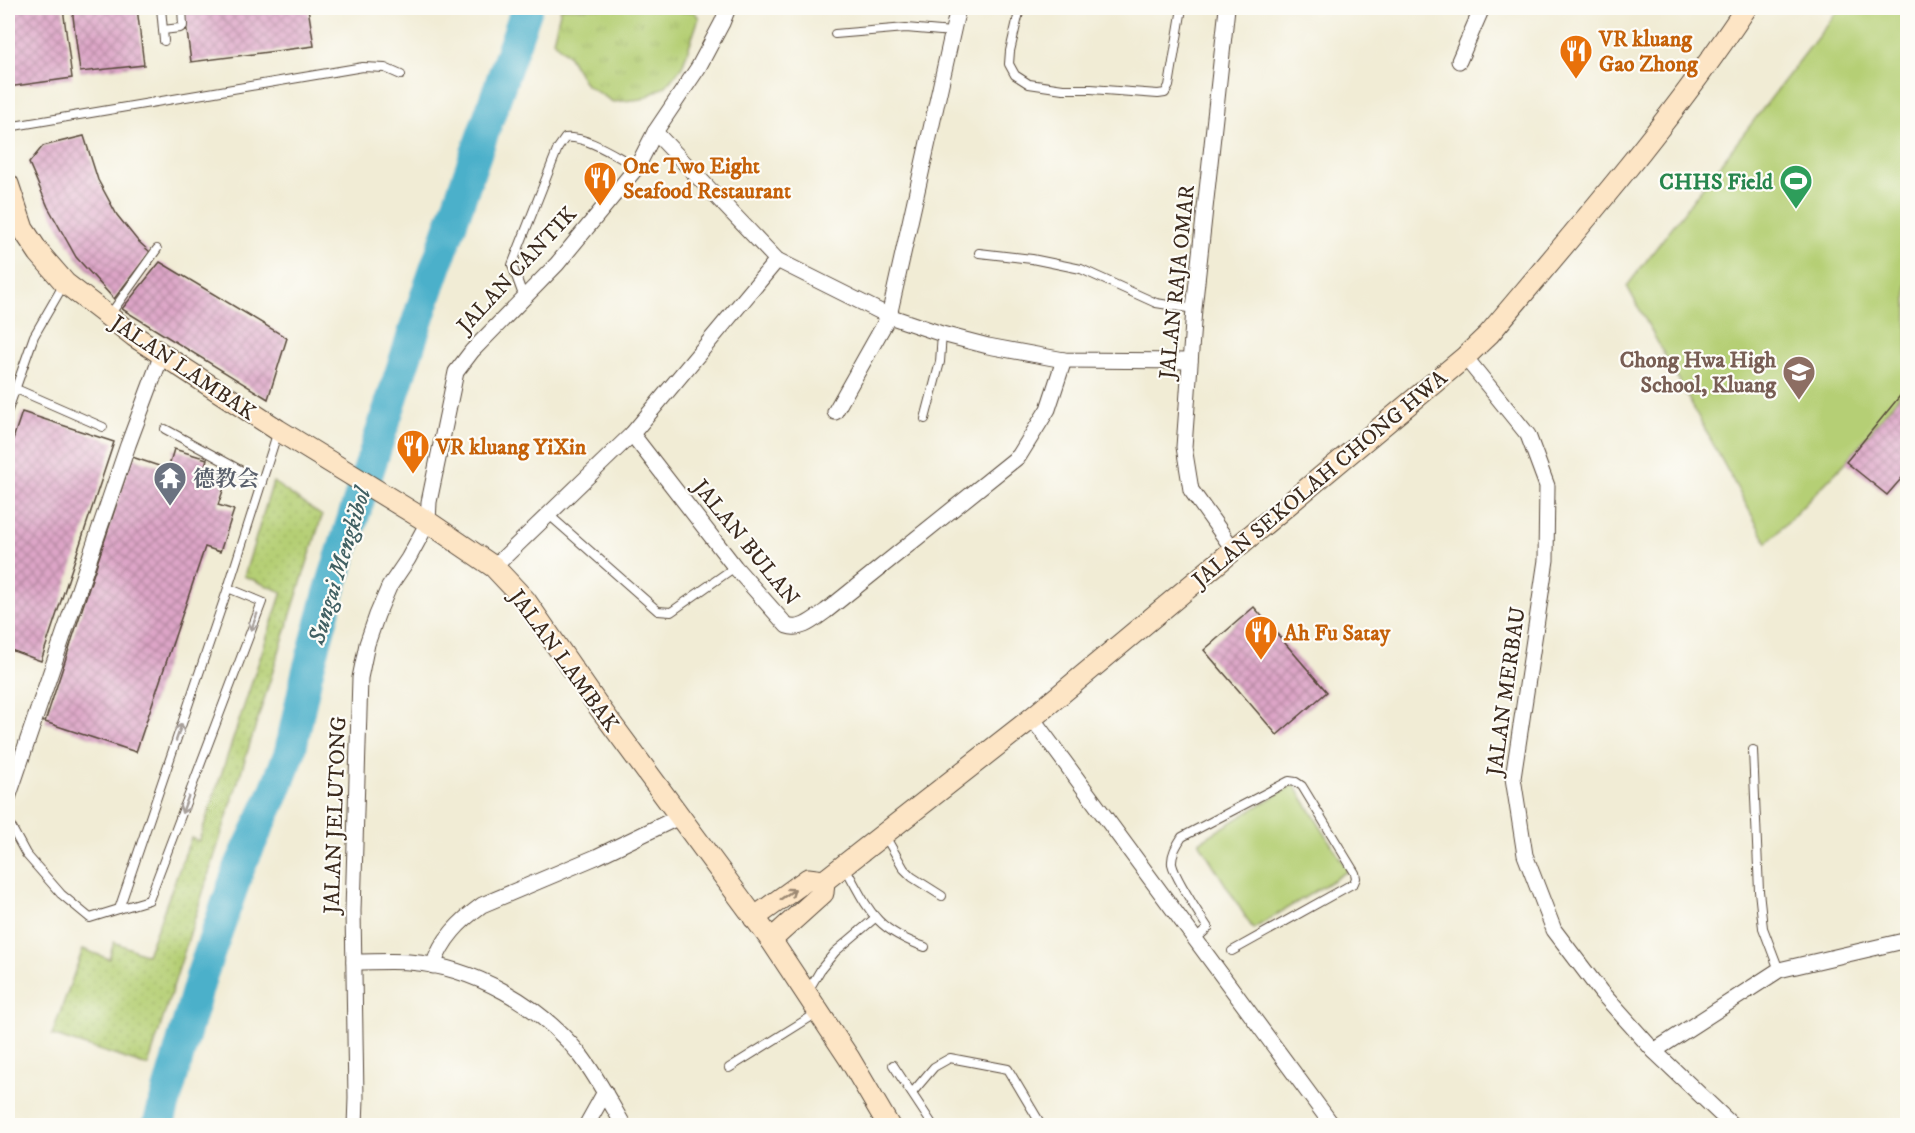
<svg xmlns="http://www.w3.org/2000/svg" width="1915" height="1133" font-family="'IM FELL DW Pica','Noto Serif SC',serif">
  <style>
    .grass { fill: url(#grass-dots); stroke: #787c4a; stroke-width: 1.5 }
    .park { fill: url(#park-tufts); stroke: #787c4a; stroke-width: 1.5 }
    .pitch { fill: #b5cf75; stroke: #787c4a; stroke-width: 1.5 }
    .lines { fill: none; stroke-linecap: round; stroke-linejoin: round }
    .river { stroke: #4bb0ca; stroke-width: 32 }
    .building { fill: url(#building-cross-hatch) }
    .lane-casing { stroke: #564739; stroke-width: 10 }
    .street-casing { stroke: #564739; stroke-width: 17 }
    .secondary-casing { stroke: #564739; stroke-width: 23 }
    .lane { stroke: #fff; stroke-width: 8 }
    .street { stroke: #fff; stroke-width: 15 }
    .secondary { stroke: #fde5c5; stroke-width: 21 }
    .oneway { stroke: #a79f9a }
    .oneway2 { stroke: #9c8872 }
    .labels { text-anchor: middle; stroke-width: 4.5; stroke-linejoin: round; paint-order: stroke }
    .food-label { font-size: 22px; font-weight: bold; fill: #c56008; stroke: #fdfcf7; text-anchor: start }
    .leisure-label { font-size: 22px; font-weight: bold; fill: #27864d; stroke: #fdfcf7; text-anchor: end }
    .street-label { font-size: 22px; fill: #3b2a1e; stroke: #fdfcf7 }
    .education-label { font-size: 22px; font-weight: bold; fill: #785e54; stroke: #fdfcf7; text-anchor: end }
    .worship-label { font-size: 22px; font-weight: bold; fill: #5b616d; stroke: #fdfcf7; text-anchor: start }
    .water-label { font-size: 24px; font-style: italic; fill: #416063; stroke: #fdfcf7 }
  </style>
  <defs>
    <pattern id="grass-dots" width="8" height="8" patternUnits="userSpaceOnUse" patternTransform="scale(1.5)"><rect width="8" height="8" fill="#b5cf75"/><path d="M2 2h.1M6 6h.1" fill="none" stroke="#9db265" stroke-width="1.8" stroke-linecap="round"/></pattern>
    <pattern id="park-tufts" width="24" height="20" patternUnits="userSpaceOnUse" patternTransform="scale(1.5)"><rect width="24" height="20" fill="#b5cf75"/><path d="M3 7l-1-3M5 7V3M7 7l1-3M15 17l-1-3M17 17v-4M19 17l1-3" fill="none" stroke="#9db265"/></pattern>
    <pattern id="building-cross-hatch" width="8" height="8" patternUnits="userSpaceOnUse" patternTransform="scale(1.5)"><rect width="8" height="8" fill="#dda5c7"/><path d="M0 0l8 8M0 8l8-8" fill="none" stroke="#b487a1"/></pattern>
  </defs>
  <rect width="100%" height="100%" fill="#fdfcf7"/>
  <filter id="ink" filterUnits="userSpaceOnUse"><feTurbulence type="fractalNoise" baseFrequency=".0167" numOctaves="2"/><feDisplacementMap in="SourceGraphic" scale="12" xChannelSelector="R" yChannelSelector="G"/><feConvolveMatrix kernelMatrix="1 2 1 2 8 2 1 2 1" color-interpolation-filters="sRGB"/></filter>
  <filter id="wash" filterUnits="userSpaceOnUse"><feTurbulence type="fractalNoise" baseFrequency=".008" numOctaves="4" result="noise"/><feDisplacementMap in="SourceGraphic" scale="24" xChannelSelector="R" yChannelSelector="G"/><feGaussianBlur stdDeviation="1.35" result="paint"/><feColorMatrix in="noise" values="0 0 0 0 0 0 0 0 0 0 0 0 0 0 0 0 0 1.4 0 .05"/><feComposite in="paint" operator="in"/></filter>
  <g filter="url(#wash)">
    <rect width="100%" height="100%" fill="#f1ecd5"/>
    <polygon class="grass" points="273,482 322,516 148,1066 52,1035 83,949 109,959 114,942 147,955 191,838 199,841 282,592 244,576"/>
    <polygon class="park" points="561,8 683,8 682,12 694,11 699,18 682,67 666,86 642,99 613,102 586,85 568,55 553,41"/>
    <g class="pitch">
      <polygon points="1840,8 1907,8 1907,386 1846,462 1767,543 1627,286"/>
      <polygon points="1294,784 1348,871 1253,929 1199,842"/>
    </g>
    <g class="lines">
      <polyline class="river" points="158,1126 202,974 240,866 272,798 290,752 307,674 330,590 352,521 422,307 527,8"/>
    </g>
    <g id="blocks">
      <g class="building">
        <polygon points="8,8 63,8 72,78 8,87"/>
        <polygon points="72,8 137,8 144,65 80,72"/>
        <polygon points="184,8 308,8 314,46 191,62"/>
        <polygon points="84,136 98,180 117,215 137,240 150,252 114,299 76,257 48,207 29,163 43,146"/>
        <polygon points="160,262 287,338 268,399 122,309"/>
        <polygon points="1908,386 1908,471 1887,495 1846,462"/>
        <polygon points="22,412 114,442 41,661 8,649 8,454"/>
        <polygon points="174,449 207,459 201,478 225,485 218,505 234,510 220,552 205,547 136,752 45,722 132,457 168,469"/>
        <polygon points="1254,607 1327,692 1277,735 1204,650"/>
      </g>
    </g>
  </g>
  <g filter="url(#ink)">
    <use href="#blocks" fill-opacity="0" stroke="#564739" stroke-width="1.5"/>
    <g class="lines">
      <g class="lane-casing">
        <g id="lane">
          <polyline points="161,8 164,41"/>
          <polyline points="1020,8 1010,51 1009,64 1015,75 1029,84 1063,89 1091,89 1158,94 1165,93 1169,86 1182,8"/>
          <polyline points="163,30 180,28 183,26 182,8"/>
          <polyline points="835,34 906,28 952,32"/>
          <polyline points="8,127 363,67 385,68 401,75"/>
          <polyline points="979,253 1032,259 1081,269 1156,303 1194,309"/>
          <path d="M524 298 512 265 558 148 565 138C586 135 617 157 637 167"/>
          <polyline points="109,316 157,249"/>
          <polyline points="14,388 103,427"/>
          <polyline points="8,410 34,336 64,284"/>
          <polyline points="925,419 940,362 942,334"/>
          <polyline points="165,429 262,482"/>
          <polyline points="548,514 658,611 671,612 735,567"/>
          <polyline points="228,588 262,602 149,900 119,909 228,588 278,431"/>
          <polyline points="1753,750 1759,891 1763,928 1779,970"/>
          <polyline points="8,821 26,854 61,894 90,918 119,909"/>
          <polyline points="885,836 904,869 912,877 942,896"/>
          <path d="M845 867C869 910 874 929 925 947"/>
          <path d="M1196 939 1208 928C1199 914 1175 878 1172 864 1171 854 1177 845 1182 837L1289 781 1296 782 1302 786 1355 873 1356 878 1354 883 1232 951"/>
          <polyline points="808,991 821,969 835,952 875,918"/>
          <polyline points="893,1065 932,1124"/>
          <polyline points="729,1068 817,1013"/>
          <polyline points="912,1093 934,1067 950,1058 1008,1069 1042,1126"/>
        </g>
      </g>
      <g class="street-casing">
        <g id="street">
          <polyline points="1227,8 1194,309 1184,447 1191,490 1233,549"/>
          <polyline points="1459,61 1482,8"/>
          <polyline points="655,132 777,260 889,316 942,334 988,346 1064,360 1190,361"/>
          <path d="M777 260 632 434 735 567 787 626C802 631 814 619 826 611L1019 456 1048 409 1064 360"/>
          <polyline points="1465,357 1528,435 1547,486 1546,560 1513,778 1525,855 1554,930 1601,992 1654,1051 1733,1126"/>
          <polyline points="835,412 889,316 958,8"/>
          <polyline points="494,567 632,434"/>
          <polyline points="1032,718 1333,1126"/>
          <polyline points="8,798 128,445 162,354"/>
          <path d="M354 962C372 962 391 961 409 962 475 967 540 1005 581 1056 597 1077 610 1102 624 1126"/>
          <path d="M433 966C442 939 460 921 482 905L596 857 681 816"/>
          <polyline points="1654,1051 1779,970 1908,940"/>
          <polyline points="355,1126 356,1098 353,911 360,678 367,644 377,615 389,587 408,559 428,522 429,502 456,372 472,351 557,264 637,167 655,132 698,68 722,23 728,8"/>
          <polyline points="586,1126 605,1092"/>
        </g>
      </g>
      <g class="secondary-casing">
        <g id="secondary">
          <polyline points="8,184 23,229 39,253 65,283 134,336 278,430 428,522 494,567 525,600 599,707 771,940 849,1058 889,1126"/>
          <path d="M754 918 808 879 824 881 1032 718 1465 357 1489 334C1578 228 1670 123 1746 8"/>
          <polyline points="771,940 823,893 824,881"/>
        </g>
      </g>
      <use href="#lane" class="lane"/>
      <use href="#street" class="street"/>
      <use href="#secondary" class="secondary"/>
    </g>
    <defs><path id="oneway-shaft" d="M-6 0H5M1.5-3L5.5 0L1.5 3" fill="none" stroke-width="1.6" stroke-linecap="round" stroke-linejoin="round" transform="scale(1.5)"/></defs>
    <g class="oneway">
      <use href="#oneway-shaft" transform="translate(254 622) rotate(111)"/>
      <use href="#oneway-shaft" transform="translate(179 732) rotate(-71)"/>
      <use href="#oneway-shaft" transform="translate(185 805) rotate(111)"/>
    </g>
    <use class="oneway2" href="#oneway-shaft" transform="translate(788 894) rotate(-35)"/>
  </g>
  <defs>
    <g id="restaurant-pin" transform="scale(1.725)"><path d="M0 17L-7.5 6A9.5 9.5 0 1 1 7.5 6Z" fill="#e8710a" stroke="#fdfcf7"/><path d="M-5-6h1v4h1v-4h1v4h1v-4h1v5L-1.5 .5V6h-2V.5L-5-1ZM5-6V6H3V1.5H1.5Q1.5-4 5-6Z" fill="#fff"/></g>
    <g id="stadium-pin" transform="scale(1.725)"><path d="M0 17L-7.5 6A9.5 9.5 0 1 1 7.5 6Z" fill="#2e9e5b" stroke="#fdfcf7"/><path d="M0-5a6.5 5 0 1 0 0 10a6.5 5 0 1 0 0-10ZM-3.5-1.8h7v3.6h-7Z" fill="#fff"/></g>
    <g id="school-pin" transform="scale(1.725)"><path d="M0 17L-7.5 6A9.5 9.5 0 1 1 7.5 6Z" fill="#8d6e63" stroke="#fdfcf7"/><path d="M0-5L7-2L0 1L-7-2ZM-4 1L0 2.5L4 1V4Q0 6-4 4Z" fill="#fff"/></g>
    <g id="temple-pin" transform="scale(1.725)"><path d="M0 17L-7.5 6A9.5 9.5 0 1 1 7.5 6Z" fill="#6b7280" stroke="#fdfcf7"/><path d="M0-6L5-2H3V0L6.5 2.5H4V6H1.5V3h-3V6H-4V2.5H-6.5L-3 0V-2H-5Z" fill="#fff"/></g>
  </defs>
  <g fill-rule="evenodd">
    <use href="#restaurant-pin" x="1576" y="51"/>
    <use href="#restaurant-pin" x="600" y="178"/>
    <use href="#stadium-pin" x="1796" y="181"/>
    <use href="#school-pin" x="1799" y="372"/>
    <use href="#restaurant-pin" x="413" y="446"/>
    <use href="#temple-pin" x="170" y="478"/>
    <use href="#restaurant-pin" x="1261" y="632"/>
  </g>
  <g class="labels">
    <g class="food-label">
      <text x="1599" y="46">VR kluang<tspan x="1599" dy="25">Gao Zhong</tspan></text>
      <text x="623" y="173">One Two Eight<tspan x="623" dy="25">Seafood Restaurant</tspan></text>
      <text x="436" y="454">VR kluang YiXin</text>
      <text x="1284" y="640">Ah Fu Satay</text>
    </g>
    <g class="leisure-label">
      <text x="1773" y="189">CHHS Field</text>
    </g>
    <g class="street-label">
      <text transform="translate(516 269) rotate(-47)" y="8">JALAN CANTIK</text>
      <text transform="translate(1176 282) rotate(-84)" y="8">JALAN RAJA OMAR</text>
      <text transform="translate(184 367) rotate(34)" y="8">JALAN LAMBAK</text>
      <text transform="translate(1319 478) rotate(-40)" y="8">JALAN SEKOLAH CHONG HWA</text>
      <text transform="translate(747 542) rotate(51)" y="8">JALAN BULAN</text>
      <text transform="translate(565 660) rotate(54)" y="8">JALAN LAMBAK</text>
      <text transform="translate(1505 691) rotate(-82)" y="8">JALAN MERBAU</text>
      <text transform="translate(334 815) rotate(-88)" y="8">JALAN JELUTONG</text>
    </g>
    <g class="education-label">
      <text x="1776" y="367">Chong Hwa High<tspan x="1776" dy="25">School, Kluang</tspan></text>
    </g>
    <g class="worship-label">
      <text x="193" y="486">德教会</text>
    </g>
    <g class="water-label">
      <text transform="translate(339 566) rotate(-73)" y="8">Sungai Mengkibol</text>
    </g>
  </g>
  <rect width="1915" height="1133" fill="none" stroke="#fdfcf7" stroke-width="30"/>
</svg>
